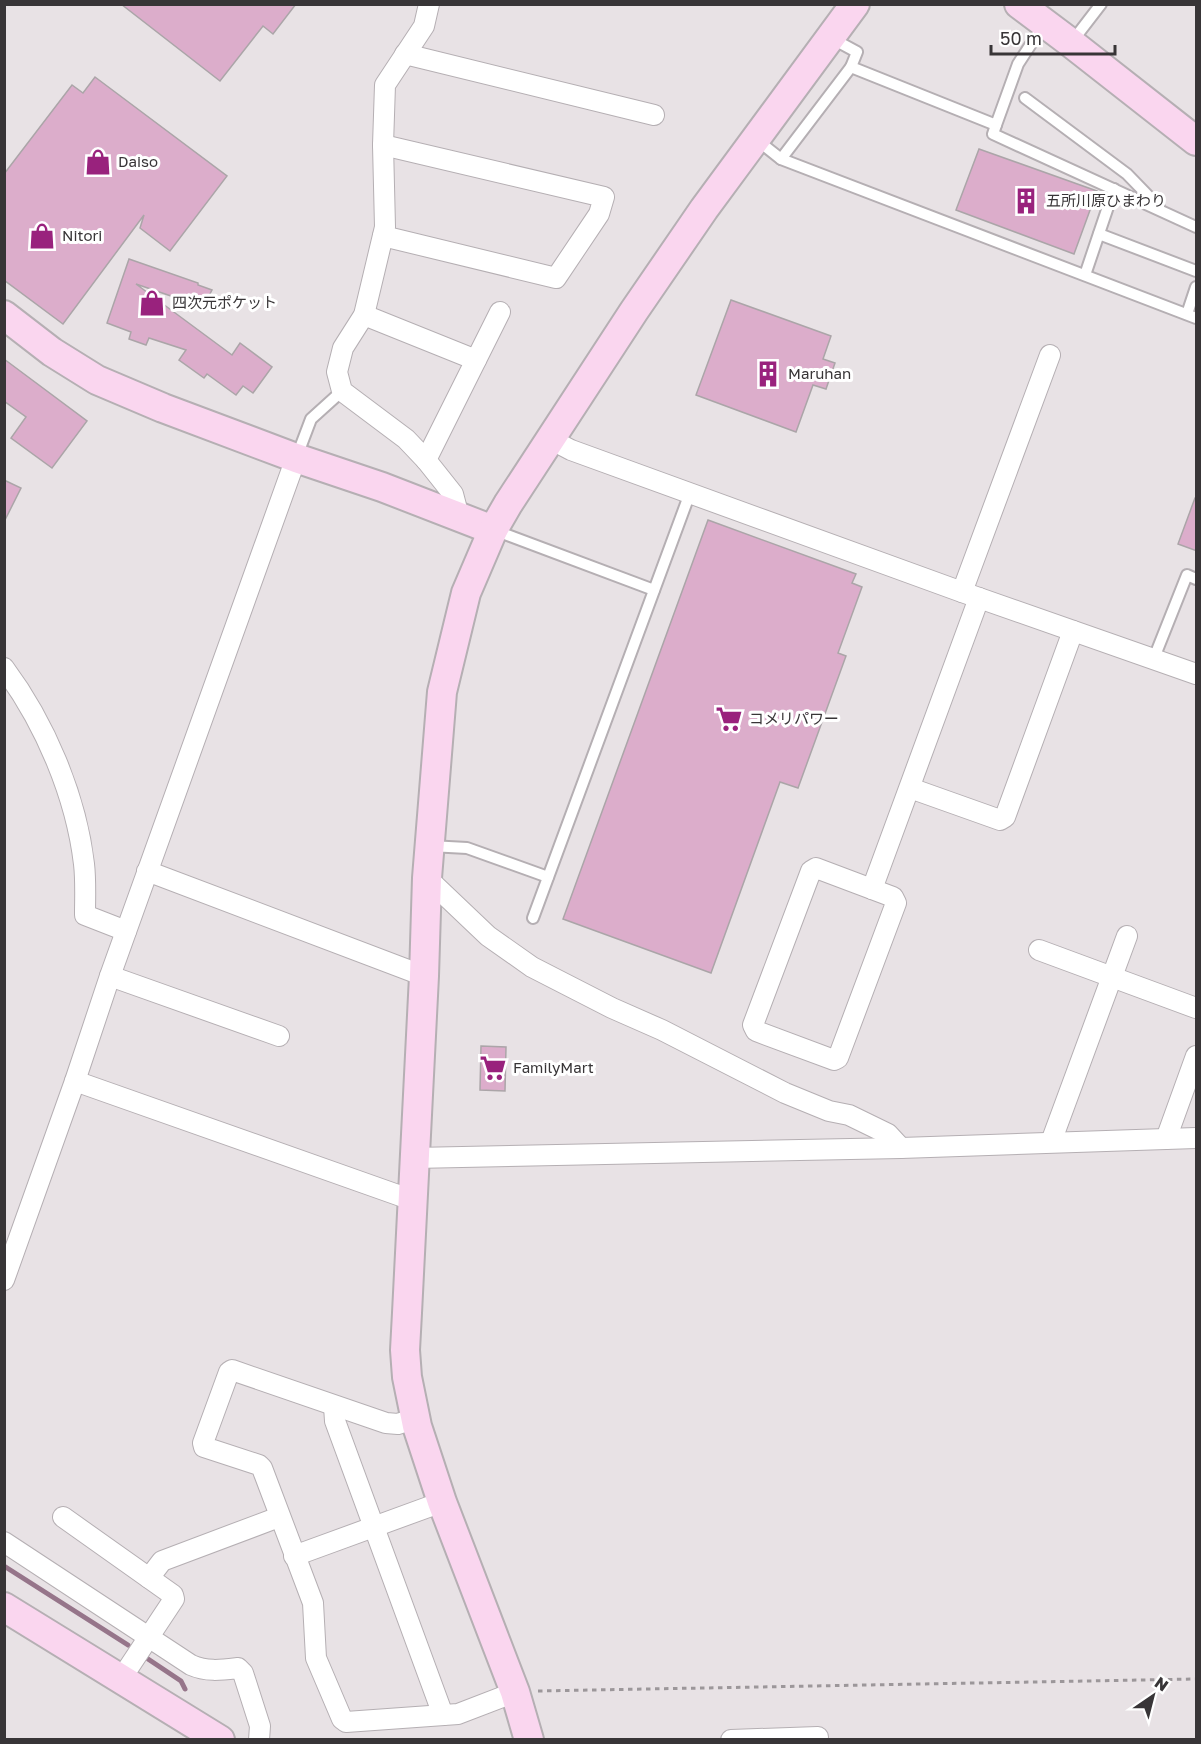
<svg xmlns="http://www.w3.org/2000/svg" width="1201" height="1744" font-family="'Golos Text','Noto Sans JP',sans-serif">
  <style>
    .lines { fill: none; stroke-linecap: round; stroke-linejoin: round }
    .stream { stroke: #96758a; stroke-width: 5 }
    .building { fill: #dcadcb; stroke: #aba5a8; stroke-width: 1.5 }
    .lane-casing { stroke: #b5afb3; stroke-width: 14 }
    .street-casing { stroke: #b5afb3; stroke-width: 22 }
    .secondary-casing { stroke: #b5afb3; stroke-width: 32 }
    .path { stroke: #9c979a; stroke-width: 3; stroke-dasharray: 4.5 4.5; stroke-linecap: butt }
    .lane { stroke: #fff; stroke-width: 10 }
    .street { stroke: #fff; stroke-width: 20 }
    .secondary { stroke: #fad6ef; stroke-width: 28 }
    .labels { text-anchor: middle; stroke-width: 6; stroke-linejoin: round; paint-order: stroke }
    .poi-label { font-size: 15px; fill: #383537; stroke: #fff; text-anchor: start }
  </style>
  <rect width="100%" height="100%" fill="#e8e2e5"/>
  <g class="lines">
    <g class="stream">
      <polyline points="4,1566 128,1645"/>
      <polyline points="148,1659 181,1681 185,1689"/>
    </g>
  </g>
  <g class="building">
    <polygon points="121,4 296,4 273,34 263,26 220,81"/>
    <polygon points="95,77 227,176 170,251 140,228 144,215 63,324 4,280 4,174 72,85 83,93"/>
    <polygon points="979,149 1097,191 1074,254 956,210"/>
    <polygon points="129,259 198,283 198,285 212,290 203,307 136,284 232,355 240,343 272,367 253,393 243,386 236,395 207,374 204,378 179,360 186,350 149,338 146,345 129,339 131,332 107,323"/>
    <polygon points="731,300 831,336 823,359 835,363 826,389 813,385 796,432 696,395"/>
    <polygon points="4,359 87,421 52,468 11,438 26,417 4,401"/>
    <polygon points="4,480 21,488 4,522"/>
    <polygon points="1195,498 1197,498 1197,551 1178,544"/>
    <polygon points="708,520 856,574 852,583 862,587 838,653 846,656 798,788 780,782 711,973 563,919"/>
    <polygon points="481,1046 506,1047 505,1091 480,1090"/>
  </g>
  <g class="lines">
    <g class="lane-casing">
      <g id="lane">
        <polyline points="831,38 857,52 851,67 996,125 1018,64 1044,24"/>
        <polyline points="1071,43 1101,4"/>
        <polyline points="1025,98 1127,174 1159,207"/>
        <polyline points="996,125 993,134 1196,227"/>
        <polyline points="757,140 781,159 851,67"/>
        <polyline points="781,159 1196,318"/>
        <polyline points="1099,234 1196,271"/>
        <polyline points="1085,275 1114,189"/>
        <polyline points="1187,314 1196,287"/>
        <polyline points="297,456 311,419 342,391"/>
        <polyline points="494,530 654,590"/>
        <polyline points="1154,658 1187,575 1196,579"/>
        <polyline points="430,846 467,848 548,877"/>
        <polyline points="533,918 690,493"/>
      </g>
    </g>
    <g class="street-casing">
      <g id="street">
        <polyline points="429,4 424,26 385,85 383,145 385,227 364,315 343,348 337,372 342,391 406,439 426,460 453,494 459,517"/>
        <polyline points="405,54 654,115"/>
        <polyline points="383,236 556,278 599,214 604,197 383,145"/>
        <polyline points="364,315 476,360"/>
        <polyline points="550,439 571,450 962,592 1196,674"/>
        <polyline points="426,460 500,312"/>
        <polyline points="962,592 1050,355"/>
        <path d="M4 668C45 723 76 796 84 864 86 881 85 898 85 915L126 931"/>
        <polyline points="910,788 1000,820 1005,817 1073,631"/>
        <polygon points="816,868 893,897 896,903 838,1058 834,1060 756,1031 753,1025 811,871"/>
        <polyline points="147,871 424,976"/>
        <polyline points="427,878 488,936 532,967 612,1008 662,1030 785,1093 829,1111 849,1115 888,1134 901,1148"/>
        <polyline points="872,889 979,598"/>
        <polyline points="1039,950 1196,1008"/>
        <polyline points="110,976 279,1036"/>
        <polyline points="75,1081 412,1200"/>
        <polyline points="1166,1139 1196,1056"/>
        <polyline points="1051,1142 1127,936"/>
        <polyline points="414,1158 901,1148 1196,1138"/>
        <polyline points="4,1280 75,1081 110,976 296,458"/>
        <polyline points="334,1406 335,1421 443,1715"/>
        <polyline points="416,1418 398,1424 386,1423 232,1370 229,1372 203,1443 204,1447 259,1465 262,1468 313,1603 316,1658 342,1719 346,1722 458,1714 515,1692"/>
        <polyline points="63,1517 173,1595 174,1599 121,1679"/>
        <path d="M4 1542 191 1665C207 1672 221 1670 238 1668L243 1673 260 1726 259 1740"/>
        <polyline points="294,1556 442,1502"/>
        <polyline points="149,1578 162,1561 279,1517"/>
        <polyline points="731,1740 818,1737"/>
      </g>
    </g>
    <g class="secondary-casing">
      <g id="secondary">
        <polyline points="1019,4 1071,43 1196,141"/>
        <polyline points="4,315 52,352 97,380 163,408 296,458 382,487 493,530"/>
        <polyline points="4,1607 220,1740"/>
        <polyline points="529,1740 515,1692 442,1502 417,1426 407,1377 405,1350 407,1313 424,976 427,878 442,692 466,593 493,530 508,504 634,311 704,209 855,4"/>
      </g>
    </g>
    <polyline class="path" points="538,1691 1196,1679"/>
    <use href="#lane" class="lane"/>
    <use href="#street" class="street"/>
    <use href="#secondary" class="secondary"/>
  </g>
  <defs>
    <g id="shop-bare" transform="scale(2.07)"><path d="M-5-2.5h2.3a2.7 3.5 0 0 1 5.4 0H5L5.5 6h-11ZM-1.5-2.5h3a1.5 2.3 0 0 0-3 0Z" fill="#99227d" stroke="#fff" stroke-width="2.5" paint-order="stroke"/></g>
    <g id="building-bare" transform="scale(2.07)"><path d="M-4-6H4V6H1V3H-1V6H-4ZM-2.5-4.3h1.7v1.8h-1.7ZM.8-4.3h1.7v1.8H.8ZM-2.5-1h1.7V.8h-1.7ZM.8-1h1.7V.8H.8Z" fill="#99227d" stroke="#fff" stroke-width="2.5" paint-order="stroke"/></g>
    <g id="supermarket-bare" transform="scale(2.07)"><path d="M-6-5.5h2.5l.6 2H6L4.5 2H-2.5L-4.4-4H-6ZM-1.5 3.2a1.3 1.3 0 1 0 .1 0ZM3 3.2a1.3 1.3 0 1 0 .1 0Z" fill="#99227d" stroke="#fff" stroke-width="2.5" paint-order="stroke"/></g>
  </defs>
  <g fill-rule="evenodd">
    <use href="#shop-bare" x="98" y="162"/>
    <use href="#building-bare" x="1026" y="201"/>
    <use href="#shop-bare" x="42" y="236"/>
    <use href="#shop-bare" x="152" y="303"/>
    <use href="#building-bare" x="768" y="374"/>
    <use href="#supermarket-bare" x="729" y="719"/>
    <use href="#supermarket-bare" x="493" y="1068"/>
  </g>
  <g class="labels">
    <g class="poi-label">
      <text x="118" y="167">Daiso</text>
      <text x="1046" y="206">五所川原ひまわり</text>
      <text x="62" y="241">Nitori</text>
      <text x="172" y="308">四次元ポケット</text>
      <text x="788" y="379">Maruhan</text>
      <text x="749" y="724">コメリパワー</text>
      <text x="513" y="1073">FamilyMart</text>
    </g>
  </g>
  <rect width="1201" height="1744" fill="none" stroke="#383537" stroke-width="12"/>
  <g transform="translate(1153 1696) rotate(35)" stroke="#ffffff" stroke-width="4.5" paint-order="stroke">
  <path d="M0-4.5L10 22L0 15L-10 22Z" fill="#383537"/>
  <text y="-9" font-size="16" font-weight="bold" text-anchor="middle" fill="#383537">N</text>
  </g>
  <path d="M991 45v9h124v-9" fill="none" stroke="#383537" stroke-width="3"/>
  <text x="1000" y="45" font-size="18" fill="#383537" stroke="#ffffff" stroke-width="4.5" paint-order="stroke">50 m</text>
</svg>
